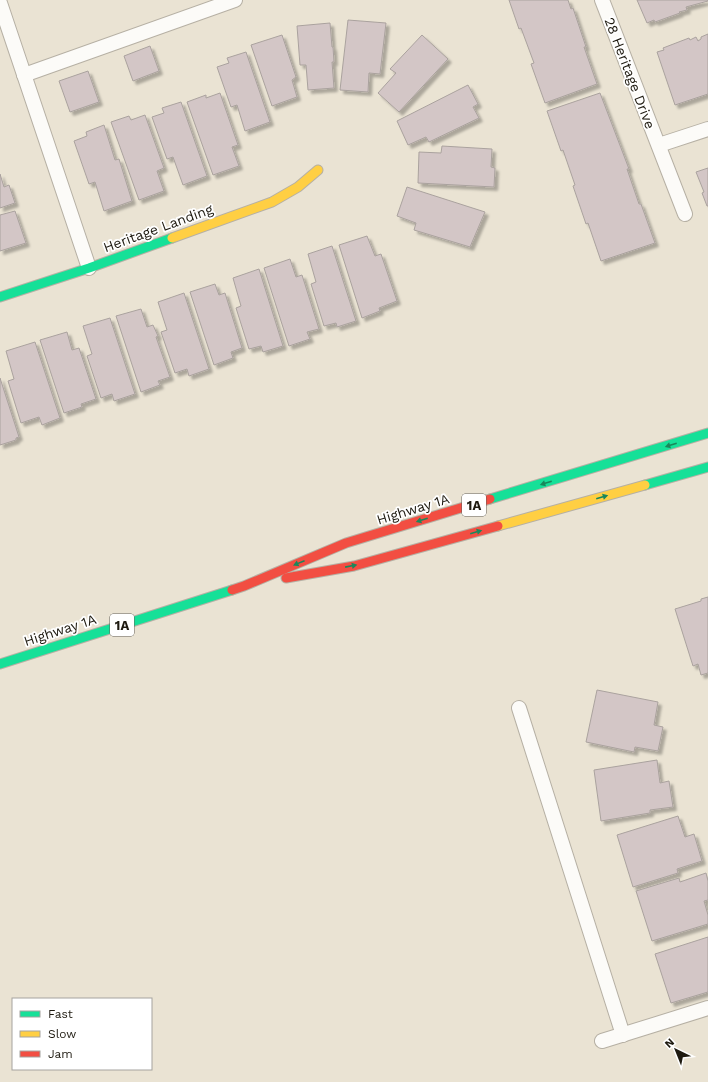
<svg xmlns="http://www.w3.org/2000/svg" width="708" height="1082" font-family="'Work Sans',sans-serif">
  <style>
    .building { fill: #d3c6c6; stroke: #aaa29e; filter: url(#shadow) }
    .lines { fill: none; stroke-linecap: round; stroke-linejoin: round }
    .lane-casing { stroke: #b6b0a4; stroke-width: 16 }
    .fast-casing { stroke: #b6b0a4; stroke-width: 11 }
    .slow-casing { stroke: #b6b0a4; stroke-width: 11 }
    .jam-casing { stroke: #b6b0a4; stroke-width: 11 }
    .lane { stroke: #fcfbf8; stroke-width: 14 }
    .fast { stroke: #16e098; stroke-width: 9 }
    .slow { stroke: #ffcf43; stroke-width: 9 }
    .jam { stroke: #f24e42; stroke-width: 9 }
    .oneway { fill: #1a875b }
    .labels { text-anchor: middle; stroke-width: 3.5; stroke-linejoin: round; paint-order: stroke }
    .shield { fill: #fff; stroke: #625f58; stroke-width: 1 }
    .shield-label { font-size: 13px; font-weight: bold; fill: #1e1a10 }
    .street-label { font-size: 14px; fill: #1e1a10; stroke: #fff }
  </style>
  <defs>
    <filter id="shadow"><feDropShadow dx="3.5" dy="3.5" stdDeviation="1" flood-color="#0004"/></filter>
  </defs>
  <rect width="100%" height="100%" fill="#eae3d3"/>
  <g class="building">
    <polygon points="509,0 568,0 571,9 573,8 586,47 584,47 597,84 545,103 531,64 534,63 521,28 519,29"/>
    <polygon points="637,0 708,0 708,1 686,7 687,10 679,12 680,13 655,22 654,20 647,23"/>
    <polygon points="348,20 386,23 380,74 369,73 368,92 340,90"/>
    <polygon points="330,23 332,47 333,47 334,62 332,62 334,88 308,90 306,65 300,65 297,26"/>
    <polygon points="708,34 708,94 675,105 657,52 664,50 663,48 689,38 690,40 696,37 698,41 701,39 701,37"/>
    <polygon points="282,35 296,77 292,80 297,97 272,106 251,45"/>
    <polygon points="422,35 448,59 399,112 378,93 396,73 390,69"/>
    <polygon points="150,46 159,71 133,81 124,56"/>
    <polygon points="246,52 270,122 245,131 237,105 231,107 217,67 229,63 227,58"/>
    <polygon points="88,71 99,102 70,112 59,81"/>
    <polygon points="468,85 478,104 473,107 479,118 429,142 426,137 408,145 397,121"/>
    <polygon points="220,93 238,145 232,147 239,166 213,175 187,102 206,95 206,98"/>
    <polygon points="600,93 629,169 627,169 639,204 641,204 655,243 601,261 588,223 586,224 573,186 575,185 563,150 561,151 547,111"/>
    <polygon points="181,102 207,176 183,185 173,157 167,159 152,117 164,113 162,108"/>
    <polygon points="145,115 164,168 157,171 164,191 139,200 111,122 129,116 131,120"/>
    <polygon points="104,125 115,160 119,159 132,201 104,211 95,182 89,184 74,141 87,136 86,132"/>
    <polygon points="442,146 492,149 491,167 495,168 494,187 418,183 419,152 441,153"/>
    <polygon points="708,168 708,206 707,206 702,193 704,192 696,172"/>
    <polygon points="0,174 4,187 9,185 15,203 0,208"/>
    <polygon points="407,187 485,212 470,247 414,230 416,223 397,216"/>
    <polygon points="15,211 26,243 0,251 0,215"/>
    <polygon points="367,236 375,256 381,254 397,301 379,308 380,311 362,318 339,245"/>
    <polygon points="332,246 356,321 337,327 336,323 324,326 311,284 316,282 308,254"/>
    <polygon points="290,259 296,277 302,275 319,329 307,332 310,339 289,346 264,268"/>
    <polygon points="259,269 283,346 263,352 261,346 249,349 236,308 241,306 233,278"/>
    <polygon points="215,284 219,295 225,293 242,348 231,352 233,358 214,365 190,292"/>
    <polygon points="184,293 209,369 189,376 187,369 175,373 161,332 167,330 158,302"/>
    <polygon points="141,309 147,327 153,325 158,336 156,337 170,377 158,381 160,385 141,392 116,316"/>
    <polygon points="110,318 135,394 114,401 112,394 101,398 87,356 92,354 83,326"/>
    <polygon points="67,332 72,350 79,348 96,399 81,404 82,407 64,413 40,340"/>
    <polygon points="35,342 60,418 42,425 39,417 21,423 8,381 14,379 6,351"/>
    <polygon points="0,378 19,437 16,438 16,440 0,445"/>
    <polygon points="708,597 708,673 701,675 698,664 693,666 675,609 701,601 701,599"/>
    <polygon points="597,690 658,702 654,725 663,727 658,751 635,747 634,752 586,742"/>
    <polygon points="657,760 660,783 669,781 673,807 650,810 650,813 601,821 594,770"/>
    <polygon points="678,816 685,837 694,834 702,861 677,869 678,873 633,887 617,835"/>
    <polygon points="706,873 708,881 708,900 704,901 708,915 708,924 652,941 636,891 679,878 680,882"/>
    <polygon points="708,937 708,992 671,1003 655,954"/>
  </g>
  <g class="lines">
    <g class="lane-casing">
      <g id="lane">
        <polyline points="602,0 685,214"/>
        <polyline points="0,3 89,268"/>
        <polyline points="24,75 235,0"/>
        <polyline points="659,145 708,129"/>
        <polyline points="519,708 623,1035"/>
        <polyline points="602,1041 708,1008"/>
      </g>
    </g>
    <g class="fast-casing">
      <g id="fast">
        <polyline points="0,297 89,268 172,238"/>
        <polyline points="645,485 708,467"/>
        <polyline points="490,499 708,433"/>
        <polyline points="0,664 232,590"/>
      </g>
    </g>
    <g class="slow-casing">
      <g id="slow">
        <polyline points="172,238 272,202 298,187 318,170"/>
        <polyline points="498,526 645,485"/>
      </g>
    </g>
    <g class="jam-casing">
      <g id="jam">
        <polyline points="286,578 354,566 498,526"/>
        <polyline points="232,590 244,586 346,543 490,499"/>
      </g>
    </g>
    <use href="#lane" class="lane"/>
    <use href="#fast" class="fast"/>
    <use href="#slow" class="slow"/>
    <use href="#jam" class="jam"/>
  </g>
  <defs><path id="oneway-solid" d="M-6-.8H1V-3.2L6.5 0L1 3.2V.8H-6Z"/></defs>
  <g class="oneway">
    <use href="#oneway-solid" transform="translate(671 445) rotate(163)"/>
    <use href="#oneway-solid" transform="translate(546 483) rotate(163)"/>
    <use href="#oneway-solid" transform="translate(602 497) rotate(-16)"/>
    <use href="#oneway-solid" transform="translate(422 520) rotate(163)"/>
    <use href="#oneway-solid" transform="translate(476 532) rotate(-16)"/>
    <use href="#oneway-solid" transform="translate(299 563) rotate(158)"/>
    <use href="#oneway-solid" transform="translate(351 566) rotate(-11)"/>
  </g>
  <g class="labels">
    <g class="shield">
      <rect x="462" y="494" width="24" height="22" rx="3"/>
      <rect x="110" y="614" width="24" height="22" rx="3"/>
    </g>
    <g class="shield-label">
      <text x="474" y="510">1A</text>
      <text x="122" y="630">1A</text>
    </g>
    <g class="street-label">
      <text transform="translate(630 73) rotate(69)" y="5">28 Heritage Drive</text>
      <text transform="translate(158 228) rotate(-20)" y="5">Heritage Landing</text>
      <text transform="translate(413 509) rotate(-17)" y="5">Highway 1A</text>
      <text transform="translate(60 630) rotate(-18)" y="5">Highway 1A</text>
    </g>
  </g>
  <rect x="12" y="998" width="140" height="72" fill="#ffffff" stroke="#a5a39f"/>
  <rect x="20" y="1011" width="20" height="6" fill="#16e098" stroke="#a5a39f"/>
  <text x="48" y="1018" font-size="12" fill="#1e1a10">Fast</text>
  <rect x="20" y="1031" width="20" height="6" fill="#ffcf43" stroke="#a5a39f"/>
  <text x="48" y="1038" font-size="12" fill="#1e1a10">Slow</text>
  <rect x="20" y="1051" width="20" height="6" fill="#f24e42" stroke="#a5a39f"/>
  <text x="48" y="1058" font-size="12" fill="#1e1a10">Jam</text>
  <g transform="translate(676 1050) rotate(317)" stroke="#ffffff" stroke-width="3" paint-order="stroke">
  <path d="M0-3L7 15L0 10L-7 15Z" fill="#1e1a10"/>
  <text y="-6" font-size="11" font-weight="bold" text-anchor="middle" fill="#1e1a10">N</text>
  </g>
</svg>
